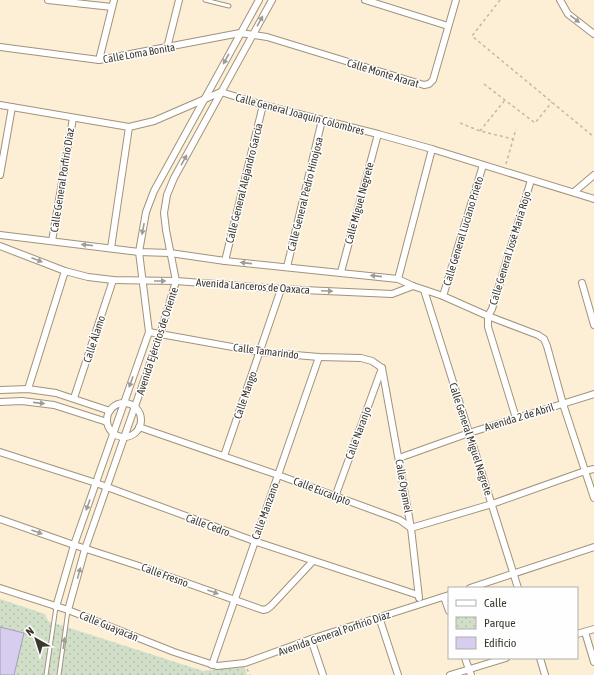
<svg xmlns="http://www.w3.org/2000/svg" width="594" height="675" font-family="'Asap Condensed',sans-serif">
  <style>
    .park { fill: url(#park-dots) }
    .building { fill: #d6cdef; stroke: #a49eb7 }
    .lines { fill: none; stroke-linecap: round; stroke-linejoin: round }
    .service-casing { stroke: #a0937c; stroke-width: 5 }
    .minor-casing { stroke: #a0937c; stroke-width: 8 }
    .path { stroke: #c3b8a3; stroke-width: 1.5; stroke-dasharray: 3 3; stroke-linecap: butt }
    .service { stroke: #fff; stroke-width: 3 }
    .minor { stroke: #fff; stroke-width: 6 }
    .oneway { fill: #9e9c96 }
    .labels { text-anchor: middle; stroke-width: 3; stroke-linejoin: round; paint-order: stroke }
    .street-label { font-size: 11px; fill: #3d382e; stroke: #fefefe }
  </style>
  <defs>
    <pattern id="park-dots" width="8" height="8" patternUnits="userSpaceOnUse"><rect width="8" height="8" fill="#d1dfc9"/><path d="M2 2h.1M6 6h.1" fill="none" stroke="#b4c0ad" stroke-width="1.8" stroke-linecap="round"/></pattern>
  </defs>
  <rect width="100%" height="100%" fill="#fdefd6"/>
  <polygon class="park" points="0,599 45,614 48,621 203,671 244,666 247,675 0,675"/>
  <polygon class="building" points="0,627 24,633 14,675 0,675"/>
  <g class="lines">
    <g class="service-casing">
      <g id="service">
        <polyline points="205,0 229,6"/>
        <polyline points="46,675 56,607"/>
        <polyline points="59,675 68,610"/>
      </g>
    </g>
    <g class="minor-casing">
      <g id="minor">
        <polyline points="48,0 112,7"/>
        <polyline points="365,0 448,26"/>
        <polyline points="560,0 568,14 594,34"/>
        <polyline points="0,47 99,60 240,33 267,37 424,85 429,84 433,80 456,0"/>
        <polyline points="167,48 179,0"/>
        <polyline points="99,60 114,0"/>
        <polyline points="0,105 129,127 154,121 221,92 263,105 378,134 432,149 594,199"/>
        <polyline points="0,175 12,107"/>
        <polyline points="574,192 594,175"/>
        <polyline points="0,235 139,252 170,253 225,261 398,279 413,286 443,296 488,316 538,335 544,339 547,346 563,404 594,498"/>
        <polyline points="52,241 73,118"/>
        <polyline points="0,246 65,271 88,277 113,280 176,281 281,289 392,294 413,286"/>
        <polyline points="111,248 129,127"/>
        <polyline points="225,261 263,105"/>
        <polyline points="287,267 322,120"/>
        <polyline points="341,272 378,134"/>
        <polyline points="398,279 432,149"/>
        <polyline points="582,283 594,325"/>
        <polyline points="424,290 518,588"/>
        <polyline points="443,296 483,165"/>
        <polyline points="149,332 260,352 319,357 361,358 372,361 382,368"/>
        <polyline points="382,368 411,528 419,598"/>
        <polyline points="28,389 65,271"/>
        <polyline points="0,390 28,389 56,393 110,411"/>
        <polyline points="74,398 113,280"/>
        <polyline points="0,402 22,401 54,405 107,422"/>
        <circle cx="124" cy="420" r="17"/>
        <polyline points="516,418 488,327 488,316 492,309 531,180"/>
        <polyline points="139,427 278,475 392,517 400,520 411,528 492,504 585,471 594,469"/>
        <polyline points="0,452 96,483 254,541 418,595"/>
        <polyline points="224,456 281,289"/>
        <polyline points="399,458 469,433 594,394"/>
        <polyline points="335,497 382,368"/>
        <polyline points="0,519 74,545 142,567 263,610 267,609 271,606 313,561"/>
        <polyline points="0,588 68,610 174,652 217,666 245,663 311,639 449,595"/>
        <polyline points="470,588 594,547"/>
        <polyline points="444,597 449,611"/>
        <polyline points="56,607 74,545 149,332 139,252 146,212 154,191 259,0"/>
        <polyline points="68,610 85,549 160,335 176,281 166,230 164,213 167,195 174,178 272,0"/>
        <polyline points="379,617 398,675"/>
        <polyline points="585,632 594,662"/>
        <polyline points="577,634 594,629"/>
        <polyline points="311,639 323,675"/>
        <polyline points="465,658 471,675"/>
        <polyline points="540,658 545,675"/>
        <polyline points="212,665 319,357"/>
        <polyline points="450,675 506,658"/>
      </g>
    </g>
    <g class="path">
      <polyline points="500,0 472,36 594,137"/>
      <polyline points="484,84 535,123 552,102"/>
      <polyline points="460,123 480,131 513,139"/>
      <polyline points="480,131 505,100"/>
      <polyline points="506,164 516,129"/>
      <polyline points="247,669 250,675"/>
    </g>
    <use href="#service" class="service"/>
    <use href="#minor" class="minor"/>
  </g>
  <defs><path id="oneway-solid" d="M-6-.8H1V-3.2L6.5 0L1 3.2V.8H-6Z"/></defs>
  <g class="oneway">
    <use href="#oneway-solid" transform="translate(575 19) rotate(38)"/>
    <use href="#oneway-solid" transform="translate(260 21) rotate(-61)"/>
    <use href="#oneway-solid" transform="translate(226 59) rotate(119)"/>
    <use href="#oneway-solid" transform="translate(184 160) rotate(-61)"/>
    <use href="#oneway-solid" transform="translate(143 229) rotate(101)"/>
    <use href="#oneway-solid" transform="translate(87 245) rotate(-174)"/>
    <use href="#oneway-solid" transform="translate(37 260) rotate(21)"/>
    <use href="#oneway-solid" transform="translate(246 263) rotate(-174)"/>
    <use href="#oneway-solid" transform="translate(376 276) rotate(-174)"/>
    <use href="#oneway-solid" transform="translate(160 281)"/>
    <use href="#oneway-solid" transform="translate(327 291) rotate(3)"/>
    <use href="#oneway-solid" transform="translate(131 382) rotate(110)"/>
    <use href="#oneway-solid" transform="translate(39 403) rotate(6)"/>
    <use href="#oneway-solid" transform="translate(88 505) rotate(110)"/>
    <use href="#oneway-solid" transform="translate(37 532) rotate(20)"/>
    <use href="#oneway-solid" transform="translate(79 573) rotate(-75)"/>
    <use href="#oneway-solid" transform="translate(213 592) rotate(20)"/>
    <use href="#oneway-solid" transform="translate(64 643) rotate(-82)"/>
  </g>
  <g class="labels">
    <g class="street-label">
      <text transform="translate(139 53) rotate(-10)" y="4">Calle Loma Bonita</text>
      <text transform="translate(383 73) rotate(17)" y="4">Calle Monte Ararat</text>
      <text transform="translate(300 114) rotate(15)" y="4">Calle General Joaquín Colombres</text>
      <text transform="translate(62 180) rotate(-81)" y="4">Calle General Porfirio Díaz</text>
      <text transform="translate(244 183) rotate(-76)" y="4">Calle General Alejandro García</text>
      <text transform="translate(305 194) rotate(-76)" y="4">Calle General Pedro Hinojosa</text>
      <text transform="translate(359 203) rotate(-75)" y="4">Calle Miguel Negrete</text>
      <text transform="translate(463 231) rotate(-73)" y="4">Calle General Luciano Prieto</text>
      <text transform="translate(510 248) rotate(-73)" y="4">Calle General José María Rojo</text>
      <text transform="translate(253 286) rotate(4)" y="4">Avenida Lanceros de Oaxaca</text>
      <text transform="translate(94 339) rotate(-72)" y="4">Calle Álamo</text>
      <text transform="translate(157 341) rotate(-72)" y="4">Avenida Ejércitos de Oriente</text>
      <text transform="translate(266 351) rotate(7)" y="4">Calle Tamarindo</text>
      <text transform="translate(245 395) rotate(-71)" y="4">Calle Mango</text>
      <text transform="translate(519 417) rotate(-17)" y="4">Avenida 2 de Abril</text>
      <text transform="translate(358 433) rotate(-70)" y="4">Calle Naranjo</text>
      <text transform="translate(471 439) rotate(72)" y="4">Calle General Miguel Negrete</text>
      <text transform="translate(404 486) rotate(80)" y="4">Calle Oyamel</text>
      <text transform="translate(322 491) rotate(21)" y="4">Calle Eucalipto</text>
      <text transform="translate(265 511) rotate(-70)" y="4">Calle Manzano</text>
      <text transform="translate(208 525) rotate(20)" y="4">Calle Cedro</text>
      <text transform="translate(165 575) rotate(20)" y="4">Calle Fresno</text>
      <text transform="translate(109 626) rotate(22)" y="4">Calle Guayacán</text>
      <text transform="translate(334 633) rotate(-19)" y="4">Avenida General Porfirio Díaz</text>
    </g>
  </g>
  <rect x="448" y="587" width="130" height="72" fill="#fefefe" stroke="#b1afab"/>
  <rect x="456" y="600" width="20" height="6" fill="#ffffff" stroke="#b1afab"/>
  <text x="484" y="607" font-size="12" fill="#3d382e">Calle</text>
  <rect x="456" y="617" width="20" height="12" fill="url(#park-dots)" stroke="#b1afab"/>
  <text x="484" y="627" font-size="12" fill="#3d382e">Parque</text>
  <rect x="456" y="637" width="20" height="12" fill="#d6cdef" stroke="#b1afab"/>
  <text x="484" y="647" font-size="12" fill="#3d382e">Edificio</text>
  <g transform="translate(36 639) rotate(321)" stroke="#fefefe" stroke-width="3" paint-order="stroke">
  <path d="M0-3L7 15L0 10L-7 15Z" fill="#3d382e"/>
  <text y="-6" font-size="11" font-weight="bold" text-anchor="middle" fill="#3d382e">N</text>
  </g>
</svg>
